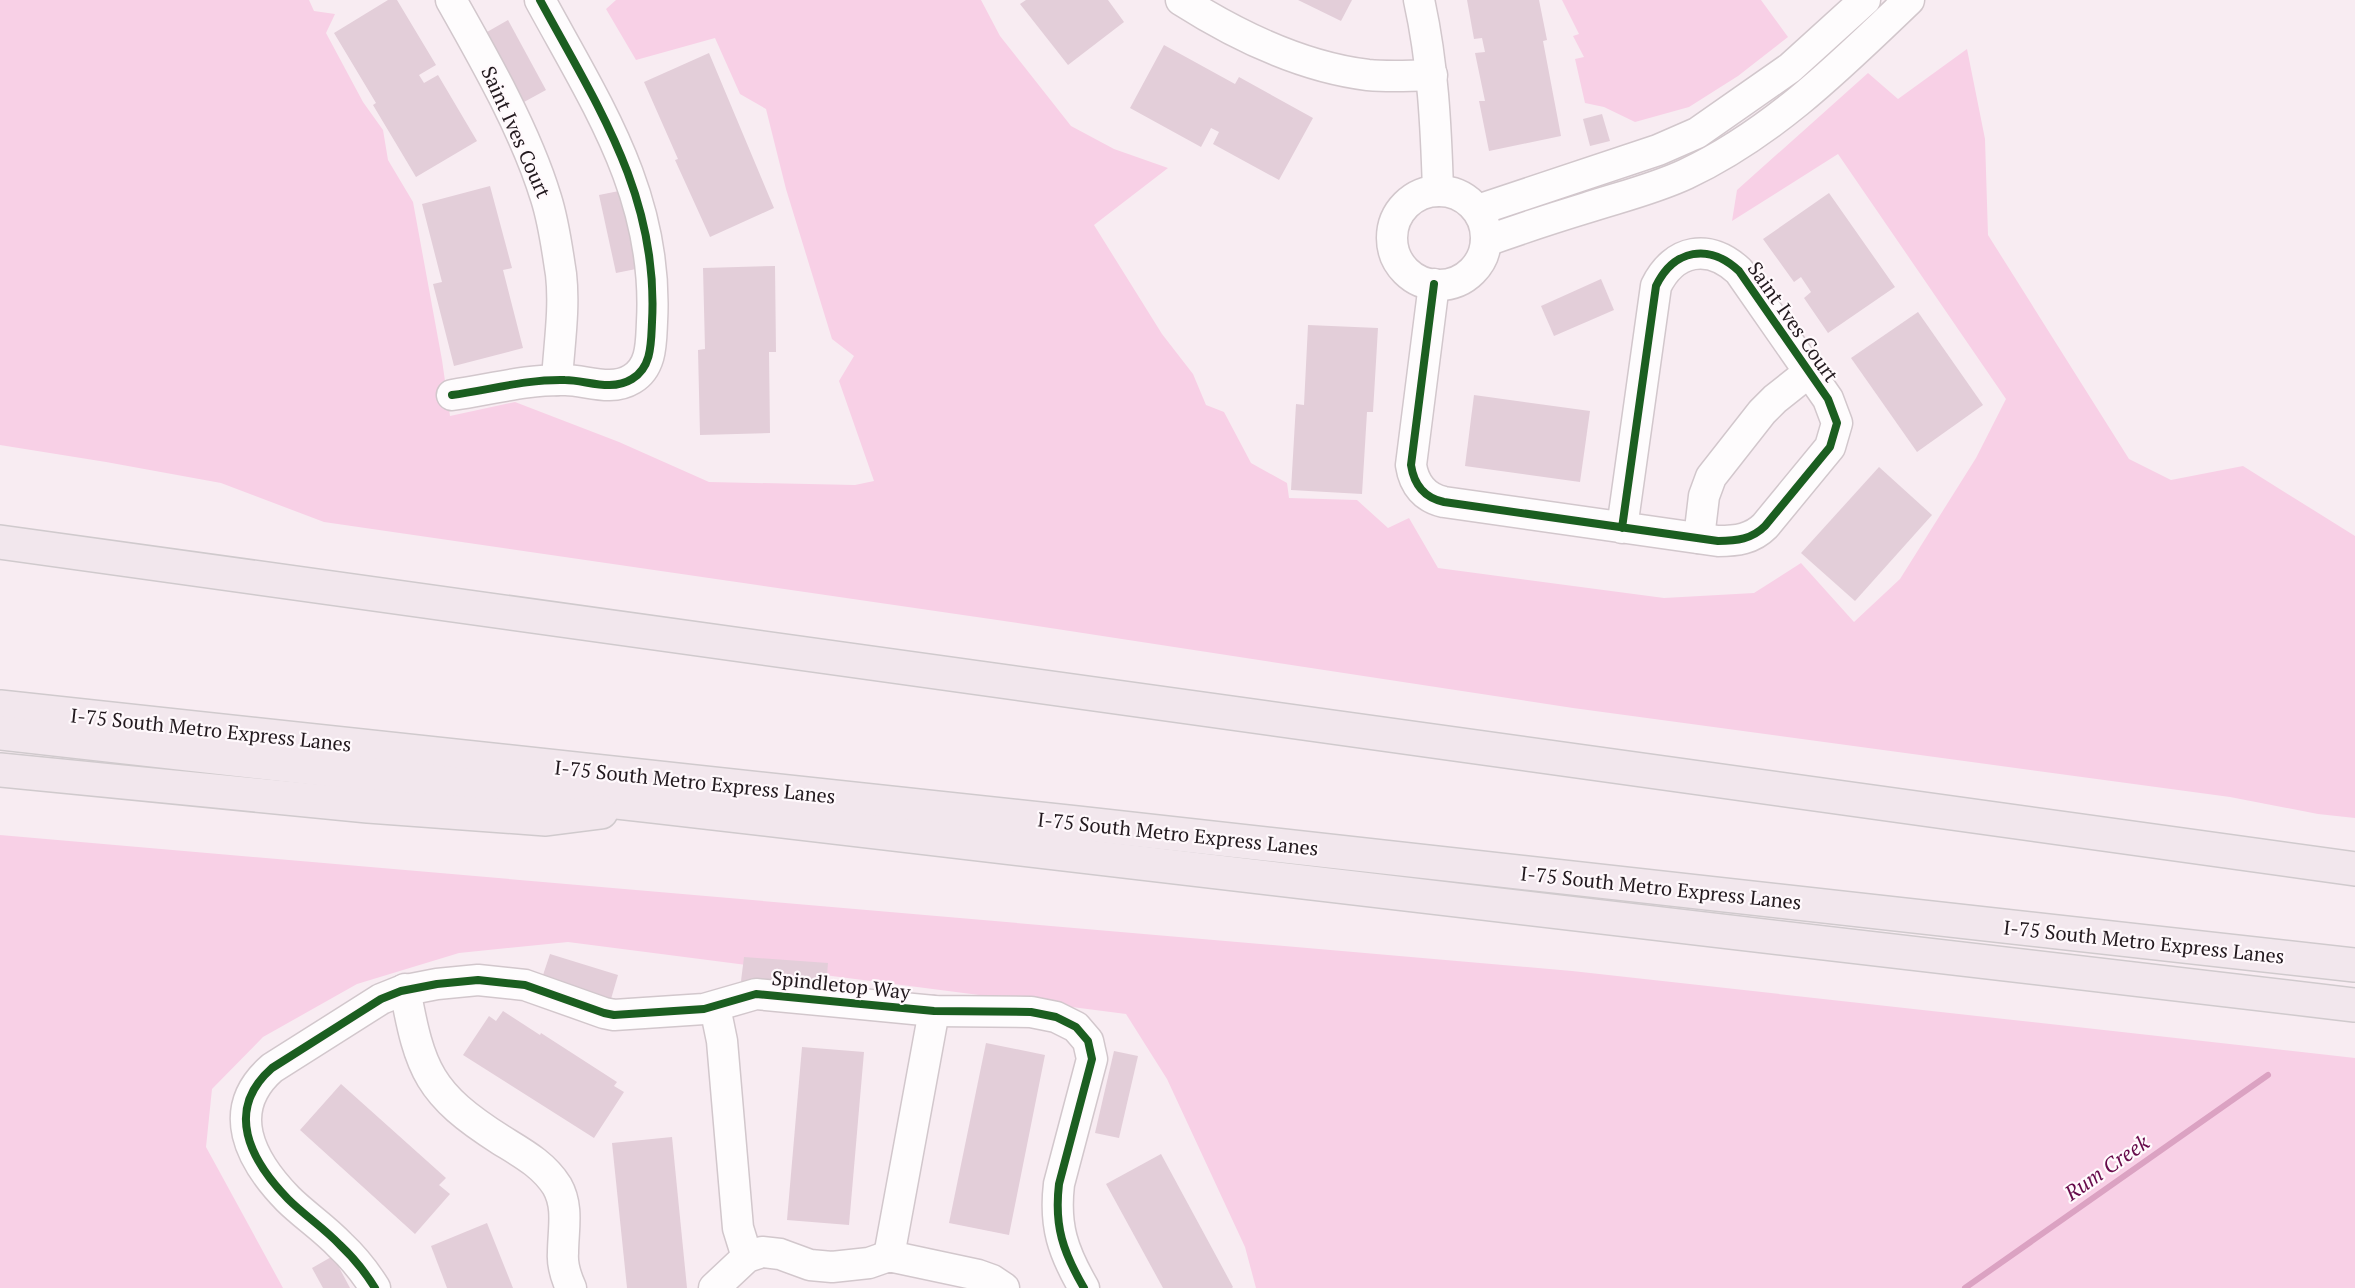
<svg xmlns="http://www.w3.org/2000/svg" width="2355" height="1288" font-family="'PT Serif',serif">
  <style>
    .green { fill: #f8d0e6 }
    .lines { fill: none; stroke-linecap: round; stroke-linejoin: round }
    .stream { stroke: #dba2c2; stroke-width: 6 }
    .building { fill: #e3ced9 }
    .minor-casing { stroke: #d2c7cc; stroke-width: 33 }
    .highway-casing { stroke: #d0cacd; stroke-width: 36 }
    .minor { stroke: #fefcfd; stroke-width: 30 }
    .highway { stroke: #f2e7ed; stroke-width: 33 }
    .cycleway-casing { stroke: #fff9fc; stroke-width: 11 }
    .cycleway { stroke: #1b5e20; stroke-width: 8 }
    .labels { text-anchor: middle; stroke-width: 4.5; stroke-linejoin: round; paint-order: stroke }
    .street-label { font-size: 20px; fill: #22191e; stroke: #fff9fc }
    .water-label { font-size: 21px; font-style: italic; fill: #660a4a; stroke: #fff9fc }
  </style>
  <rect width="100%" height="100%" fill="#f8ecf2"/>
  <g class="green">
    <polygon points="0,0 309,0 314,11 335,14 326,33 363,102 383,130 388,160 413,202 442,360 450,416 515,402 619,442 709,482 855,485 874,481 839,381 854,356 832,339 786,189 766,109 740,94 715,38 636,60 606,9 616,0 981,0 1000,36 1071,126 1114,149 1168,168 1094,225 1162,334 1193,374 1206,405 1224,412 1251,463 1287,483 1289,498 1357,500 1388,528 1409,518 1438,568 1664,598 1754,593 1801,563 1854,622 1900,579 1976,458 2006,399 1838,154 1732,221 1737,190 1868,73 1898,99 1967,49 1985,139 1988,235 2129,459 2171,480 2243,466 2355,536 2355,818 2318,814 2230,797 1573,708 1011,622 324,522 221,483 106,462 0,445"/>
    <polygon points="1562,0 1761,0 1788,37 1738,76 1689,107 1635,122 1604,107 1585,103 1575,59 1584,57 1573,36 1579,34"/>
    <polygon points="0,835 1572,971 2355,1058 2355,1288 1256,1288 1245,1247 1167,1079 1126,1014 568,942 459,953 357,984 263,1037 212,1089 206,1147 283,1288 0,1288"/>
  </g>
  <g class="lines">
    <polyline class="stream" points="1965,1288 2268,1075"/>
  </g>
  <g class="building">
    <polygon points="388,0 397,0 436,65 419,75 424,83 438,75 477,141 416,177 373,105 376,103 334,33"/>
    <polygon points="1026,0 1108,0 1124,22 1068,65 1020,4"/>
    <polygon points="1298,0 1352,0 1341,21"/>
    <polygon points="1467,0 1539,0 1547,40 1543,41 1561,136 1489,151 1479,101 1485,101 1475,53 1485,52 1482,38 1474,39"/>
    <polygon points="508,20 546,90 524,102 487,32"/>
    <polygon points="1164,45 1235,84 1239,77 1313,118 1279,180 1213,144 1219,132 1211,128 1201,147 1130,108"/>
    <polygon points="709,53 774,208 710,237 675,160 678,159 644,82"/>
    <polygon points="1602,114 1610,141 1590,146 1583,119"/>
    <polygon points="490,186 512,268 503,270 523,348 454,366 433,284 442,282 422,204"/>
    <polygon points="624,190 641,268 616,273 599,195"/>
    <polygon points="1829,193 1895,287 1828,333 1804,298 1811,292 1801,277 1794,282 1763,239"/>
    <polygon points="775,266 776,352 769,352 770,433 700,435 698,350 705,349 703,268"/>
    <polygon points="1601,279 1614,310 1554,336 1541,306"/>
    <polygon points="1918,312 1983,405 1917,452 1851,358"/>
    <polygon points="1308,325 1378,328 1373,412 1367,412 1362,494 1291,490 1296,404 1304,405"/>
    <polygon points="1474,395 1590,411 1580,482 1465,466"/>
    <polygon points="1879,467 1932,515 1855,601 1801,553"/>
    <polygon points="550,954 618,975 611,999 542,978"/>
    <polygon points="744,957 828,963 826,987 741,981"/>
    <polygon points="503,1011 540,1035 541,1033 617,1082 614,1086 624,1092 594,1138 463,1055 489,1016 496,1021"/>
    <polygon points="986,1043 1045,1055 1009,1235 949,1223"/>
    <polygon points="802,1047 864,1052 849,1225 787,1220"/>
    <polygon points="1114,1051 1138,1056 1119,1138 1095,1133"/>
    <polygon points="341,1084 446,1178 439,1185 450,1194 415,1234 300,1130"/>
    <polygon points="672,1137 687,1288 627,1288 612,1143"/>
    <polygon points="1161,1154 1233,1287 1232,1288 1163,1288 1106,1184"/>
    <polygon points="487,1223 513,1288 447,1288 431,1246"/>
    <polygon points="333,1256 350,1288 323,1288 312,1268"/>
  </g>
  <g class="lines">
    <g class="minor-casing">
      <g id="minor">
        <path d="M451 0C485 60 526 132 546 198 554 223 557 249 561 274 565 309 559 345 557 380"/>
        <path d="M1181 0C1236 35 1302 67 1368 75 1389 77 1410 76 1432 75"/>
        <path d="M1419 0C1433 63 1436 126 1438 191"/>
        <circle cx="1439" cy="238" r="47"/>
        <polyline points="1478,210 1658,150 1697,133 1790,68 1865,0"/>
        <path d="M1486 241C1520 229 1553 218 1586 208 1620 197 1654 189 1686 174 1773 133 1840 66 1909 0"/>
        <path d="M1434 284 1411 465C1414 485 1425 498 1444 502L1718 541C1737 541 1752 539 1765 526L1830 447 1837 423 1828 399 1739 271C1709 243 1674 249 1656 286L1622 528"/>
        <path d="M452 395C489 390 527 379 565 380 586 380 611 392 632 379 652 367 651 343 652 322 659 197 597 105 540 0"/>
        <polyline points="1699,538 1704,496 1711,477 1762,412 1775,399 1809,372"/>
        <path d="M405 989C420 1071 429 1094 501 1140 522 1153 543 1164 557 1186 569 1207 563 1230 563 1253 562 1265 566 1277 571 1288"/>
        <polyline points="715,1007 722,1041 738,1228 747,1257"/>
        <polyline points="889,1256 934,1011"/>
        <path d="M375 1288C365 1272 354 1258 340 1245 324 1228 304 1215 288 1199 250 1160 224 1110 272 1068L381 999 401 991 437 984 478 980 525 985 604 1013 614 1015 704 1009 756 994 934 1011 1031 1012 1056 1017 1076 1027 1088 1041 1092 1059 1059 1184C1054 1226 1063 1252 1084 1288"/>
        <polyline points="714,1288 747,1257 762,1252 780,1254 810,1265 832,1267 869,1263 889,1256 978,1275 992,1280 1004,1288"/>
      </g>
    </g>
    <g class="highway-casing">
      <g id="highway">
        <path d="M0 542C785 653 1571 756 2355 869"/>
        <polyline points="0,707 1077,823 2355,965"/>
        <polyline points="0,733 653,806 2355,1005"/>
        <polyline points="0,770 368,806 546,819 601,812"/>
      </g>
    </g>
    <use href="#minor" class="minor"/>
    <use href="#highway" class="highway"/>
    <g class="cycleway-casing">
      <g id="cycleway">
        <path d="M1434 284 1411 465C1414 485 1425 498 1444 502L1718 541C1737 541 1752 539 1765 526L1830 447 1837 423 1828 399 1739 271C1709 243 1674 249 1656 286L1622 528"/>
        <path d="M452 395C489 390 527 379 565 380 586 380 611 392 632 379 652 367 651 343 652 322 659 197 597 105 540 0"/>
        <path d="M375 1288C365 1272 354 1258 340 1245 324 1228 304 1215 288 1199 250 1160 224 1110 272 1068L381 999 401 991 437 984 478 980 525 985 604 1013 614 1015 704 1009 756 994 934 1011 1031 1012 1056 1017 1076 1027 1088 1041 1092 1059 1059 1184C1054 1226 1063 1252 1084 1288"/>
      </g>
    </g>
    <use href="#cycleway" class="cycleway"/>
  </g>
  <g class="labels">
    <g class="street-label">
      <text transform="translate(516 132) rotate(66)" y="7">Saint Ives Court</text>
      <text transform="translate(1793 322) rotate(55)" y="7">Saint Ives Court</text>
      <text transform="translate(211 730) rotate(6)" y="7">I-75 South Metro Express Lanes</text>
      <text transform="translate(695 782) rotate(6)" y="7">I-75 South Metro Express Lanes</text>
      <text transform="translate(1178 834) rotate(6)" y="7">I-75 South Metro Express Lanes</text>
      <text transform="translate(1661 888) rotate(6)" y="7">I-75 South Metro Express Lanes</text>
      <text transform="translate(2144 942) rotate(6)" y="7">I-75 South Metro Express Lanes</text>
      <text transform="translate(841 985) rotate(6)" y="7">Spindletop Way</text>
    </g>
    <g class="water-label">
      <text transform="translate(2107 1168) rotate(-35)" y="7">Rum Creek</text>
    </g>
  </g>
</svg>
